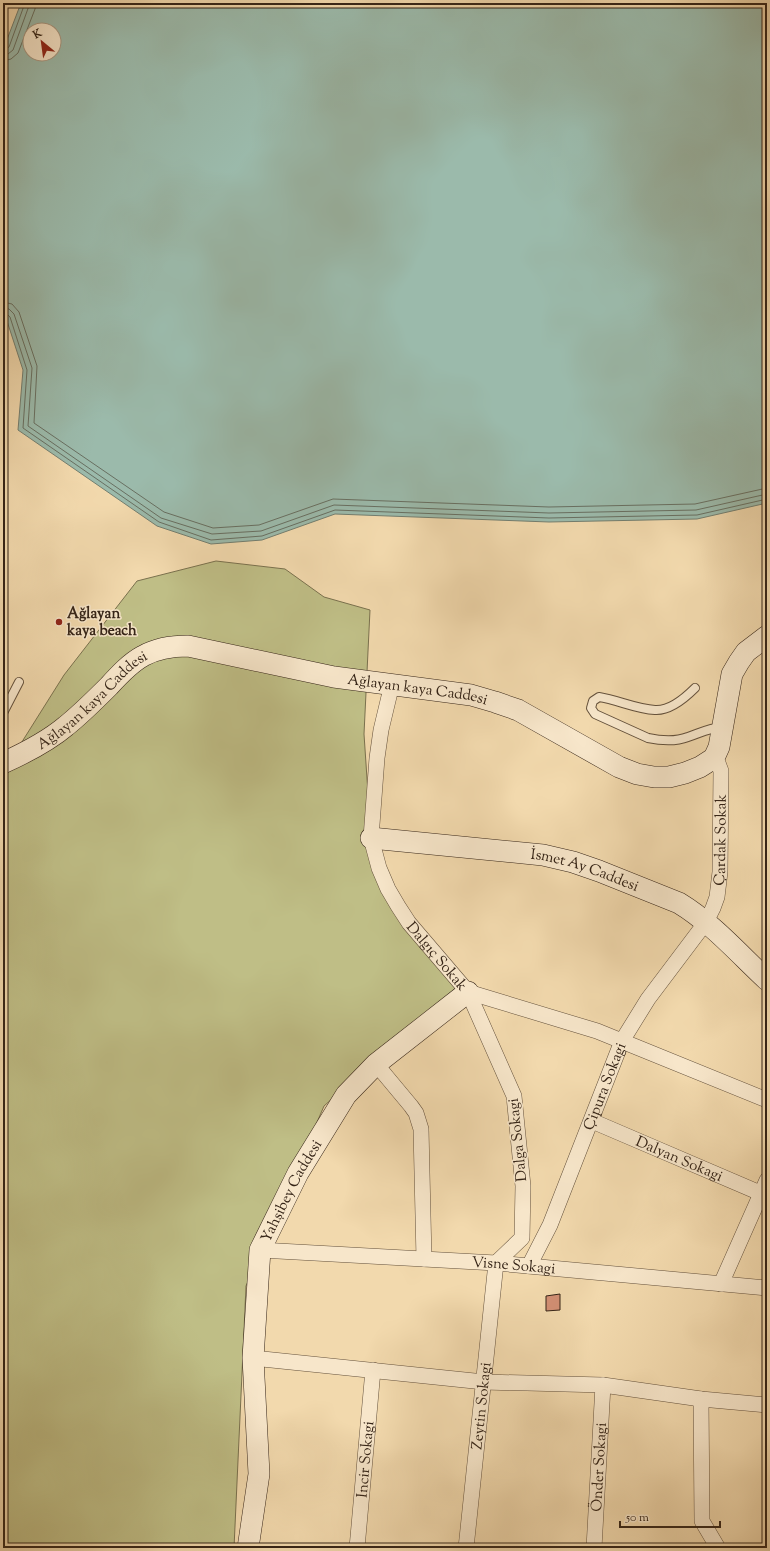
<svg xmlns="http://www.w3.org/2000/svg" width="770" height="1551" font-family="'Sorts Mill Goudy',serif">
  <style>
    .green { fill: #bfbe86; stroke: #7a714e }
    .water { fill: #9bbaab; stroke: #727e70; fill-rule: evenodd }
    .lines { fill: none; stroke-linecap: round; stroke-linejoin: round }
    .shore { stroke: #686f61; stroke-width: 1 }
    .building { fill: #d28f74; stroke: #352417 }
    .lane-casing { stroke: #64513c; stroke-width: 10 }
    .street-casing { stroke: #64513c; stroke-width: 16 }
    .secondary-casing { stroke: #352417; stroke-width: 22 }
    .lane { stroke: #f7e6ca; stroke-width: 8 }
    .street { stroke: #f7e6ca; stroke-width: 15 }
    .secondary { stroke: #f7e6ca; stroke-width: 21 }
    .poi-dot { fill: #8f2418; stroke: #f7e6ca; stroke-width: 1.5 }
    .labels { text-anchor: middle; stroke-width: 3; stroke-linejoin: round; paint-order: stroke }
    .poi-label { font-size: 15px; font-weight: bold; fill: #352417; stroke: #f7e6ca; text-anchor: start }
    .street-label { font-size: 15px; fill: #352417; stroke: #f7e6ca }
  </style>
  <rect width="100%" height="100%" fill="#f2d9ad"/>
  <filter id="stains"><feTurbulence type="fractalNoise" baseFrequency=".005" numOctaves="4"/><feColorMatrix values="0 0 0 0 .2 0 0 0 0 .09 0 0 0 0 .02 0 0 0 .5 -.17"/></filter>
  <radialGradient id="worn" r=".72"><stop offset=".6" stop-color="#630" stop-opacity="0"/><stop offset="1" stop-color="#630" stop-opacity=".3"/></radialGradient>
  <polygon class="green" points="216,561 285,569 324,597 370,610 364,734 371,838 388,889 461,983 324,1106 246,1286 234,1548 3,1548 3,772 64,675 137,581"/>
  <path class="water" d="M21 3H767V503L697 519 549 522 335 514 262 540 211 544 157 526 18 430 23 370 6 318 3 316V50ZM30 30H54V54H30Z"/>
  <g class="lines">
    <g class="shore">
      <polyline points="3,50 6,49 9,47 25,3"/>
      <polyline points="3,55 8,54 13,50 30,3"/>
      <polyline points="3,61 11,59 18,53 35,9 36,3"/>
      <polyline points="3,302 12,304 19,312 37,366 34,423 164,512 213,528 259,525 333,499 549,507 695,504 767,488"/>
      <polyline points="3,308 9,309 14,314 32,368 28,426 161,518 212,534 261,531 334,505 549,513 696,510 767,494"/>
      <polyline points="3,313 7,314 10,317 27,370 23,428 159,522 211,540 262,536 335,510 549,518 697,515 767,499"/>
    </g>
  </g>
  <polygon class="building" points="560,1294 560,1310 546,1311 546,1296"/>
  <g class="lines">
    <g class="lane-casing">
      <g id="lane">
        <path d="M695 688C685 698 670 711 655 710 636 709 618 700 599 697L593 701 591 708 595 714 648 738C662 741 675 742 688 737 700 733 709 728 722 727"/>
        <polyline points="3,713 19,682"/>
      </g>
    </g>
    <g class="street-casing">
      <g id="street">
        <path id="s1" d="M392 684 381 730 377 758 371 838 379 868 388 889 398 906 409 923 468 992 597 1031 767 1100"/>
        <polyline points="376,1064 411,1106 416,1113 421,1129 424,1259"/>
        <path id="s2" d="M592 1121 767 1196"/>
        <path id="s3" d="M260 1250 496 1263 767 1288"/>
        <path id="s4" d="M529 1266 550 1225 622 1041 648 999 706 922 713 908 717 897 720 872 721 771 718 763 714 758"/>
        <polyline points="721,1284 767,1180"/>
        <polyline points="253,1358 484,1382 603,1385 701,1399 767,1405"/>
        <polyline points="701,1399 702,1521 718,1548"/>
        <path id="s5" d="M357 1548 373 1370"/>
        <path id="s6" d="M466 1548 496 1263 522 1238 523 1186 514 1096 468 992"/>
        <path id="s7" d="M594 1548 603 1385"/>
      </g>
    </g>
    <g class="secondary-casing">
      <g id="secondary">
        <path id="s8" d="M3 763C25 753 47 742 66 726 81 714 95 700 109 686 119 675 130 663 143 656 157 648 172 646 188 646L334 677 471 695 495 702 518 710 619 767 637 774 654 777H669L685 773 700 767 714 758 719 747 732 674 739 662 746 652 767 636"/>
        <path id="s9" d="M371 838 543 855 573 862 599 871 679 903C712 923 739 954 767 980"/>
        <path id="s10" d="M248 1548 259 1474 253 1358 260 1250 298 1173 346 1095 376 1064 468 992"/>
      </g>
    </g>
    <use href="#lane" class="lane"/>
    <use href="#street" class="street"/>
    <use href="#secondary" class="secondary"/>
  </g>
  <circle class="poi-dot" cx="59" cy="622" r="4"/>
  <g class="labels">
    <g class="poi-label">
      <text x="67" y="618">Ağlayan<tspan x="67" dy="17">kaya beach</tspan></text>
    </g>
    <g class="street-label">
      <text dy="5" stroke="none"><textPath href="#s8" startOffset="458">Ağlayan kaya Caddesi</textPath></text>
      <text dy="5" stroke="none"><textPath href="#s8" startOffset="110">Ağlayan kaya Caddesi</textPath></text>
      <text dy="5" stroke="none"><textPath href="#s4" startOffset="474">Çardak Sokak</textPath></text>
      <text dy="5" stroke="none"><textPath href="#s9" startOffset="217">İsmet Ay Caddesi</textPath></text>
      <text dy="5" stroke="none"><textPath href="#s1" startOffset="293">Dalgıç Sokak</textPath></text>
      <text dy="5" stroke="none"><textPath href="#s4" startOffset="195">Çipura Sokagi</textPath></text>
      <text transform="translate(517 1140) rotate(-96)" y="5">Dalga Sokagi</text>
      <text dy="5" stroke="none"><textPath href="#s2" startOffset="95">Dalyan Sokagi</textPath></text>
      <text dy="5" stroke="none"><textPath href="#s10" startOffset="366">Yahşibey Caddesi</textPath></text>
      <text dy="5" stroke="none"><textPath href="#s3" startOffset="254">Visne Sokagi</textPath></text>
      <text dy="5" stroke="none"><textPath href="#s6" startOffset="143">Zeytin Sokagi</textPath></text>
      <text dy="5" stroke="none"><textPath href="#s5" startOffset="89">Incir Sokagi</textPath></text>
      <text dy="5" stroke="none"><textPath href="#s7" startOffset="81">Önder Sokagi</textPath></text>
    </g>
  </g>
  <rect width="770" height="1551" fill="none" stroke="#f2d9ad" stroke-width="16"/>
  <rect x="4" y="4" width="762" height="1543" fill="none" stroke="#352417" stroke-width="2"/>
  <rect x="8" y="8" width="754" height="1535" fill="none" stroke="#352417"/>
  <g transform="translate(42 42) rotate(331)"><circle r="19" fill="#f7e6ca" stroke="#a99882"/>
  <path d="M0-3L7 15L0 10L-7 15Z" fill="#8f2418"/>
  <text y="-6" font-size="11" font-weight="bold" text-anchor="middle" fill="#352417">K</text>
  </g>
  <path d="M620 1521v6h100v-6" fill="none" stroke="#352417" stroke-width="2"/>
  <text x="626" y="1521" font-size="12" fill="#352417" stroke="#f7e6ca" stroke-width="3" paint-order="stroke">50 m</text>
  <rect width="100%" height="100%" filter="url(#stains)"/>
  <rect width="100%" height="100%" fill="url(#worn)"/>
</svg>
